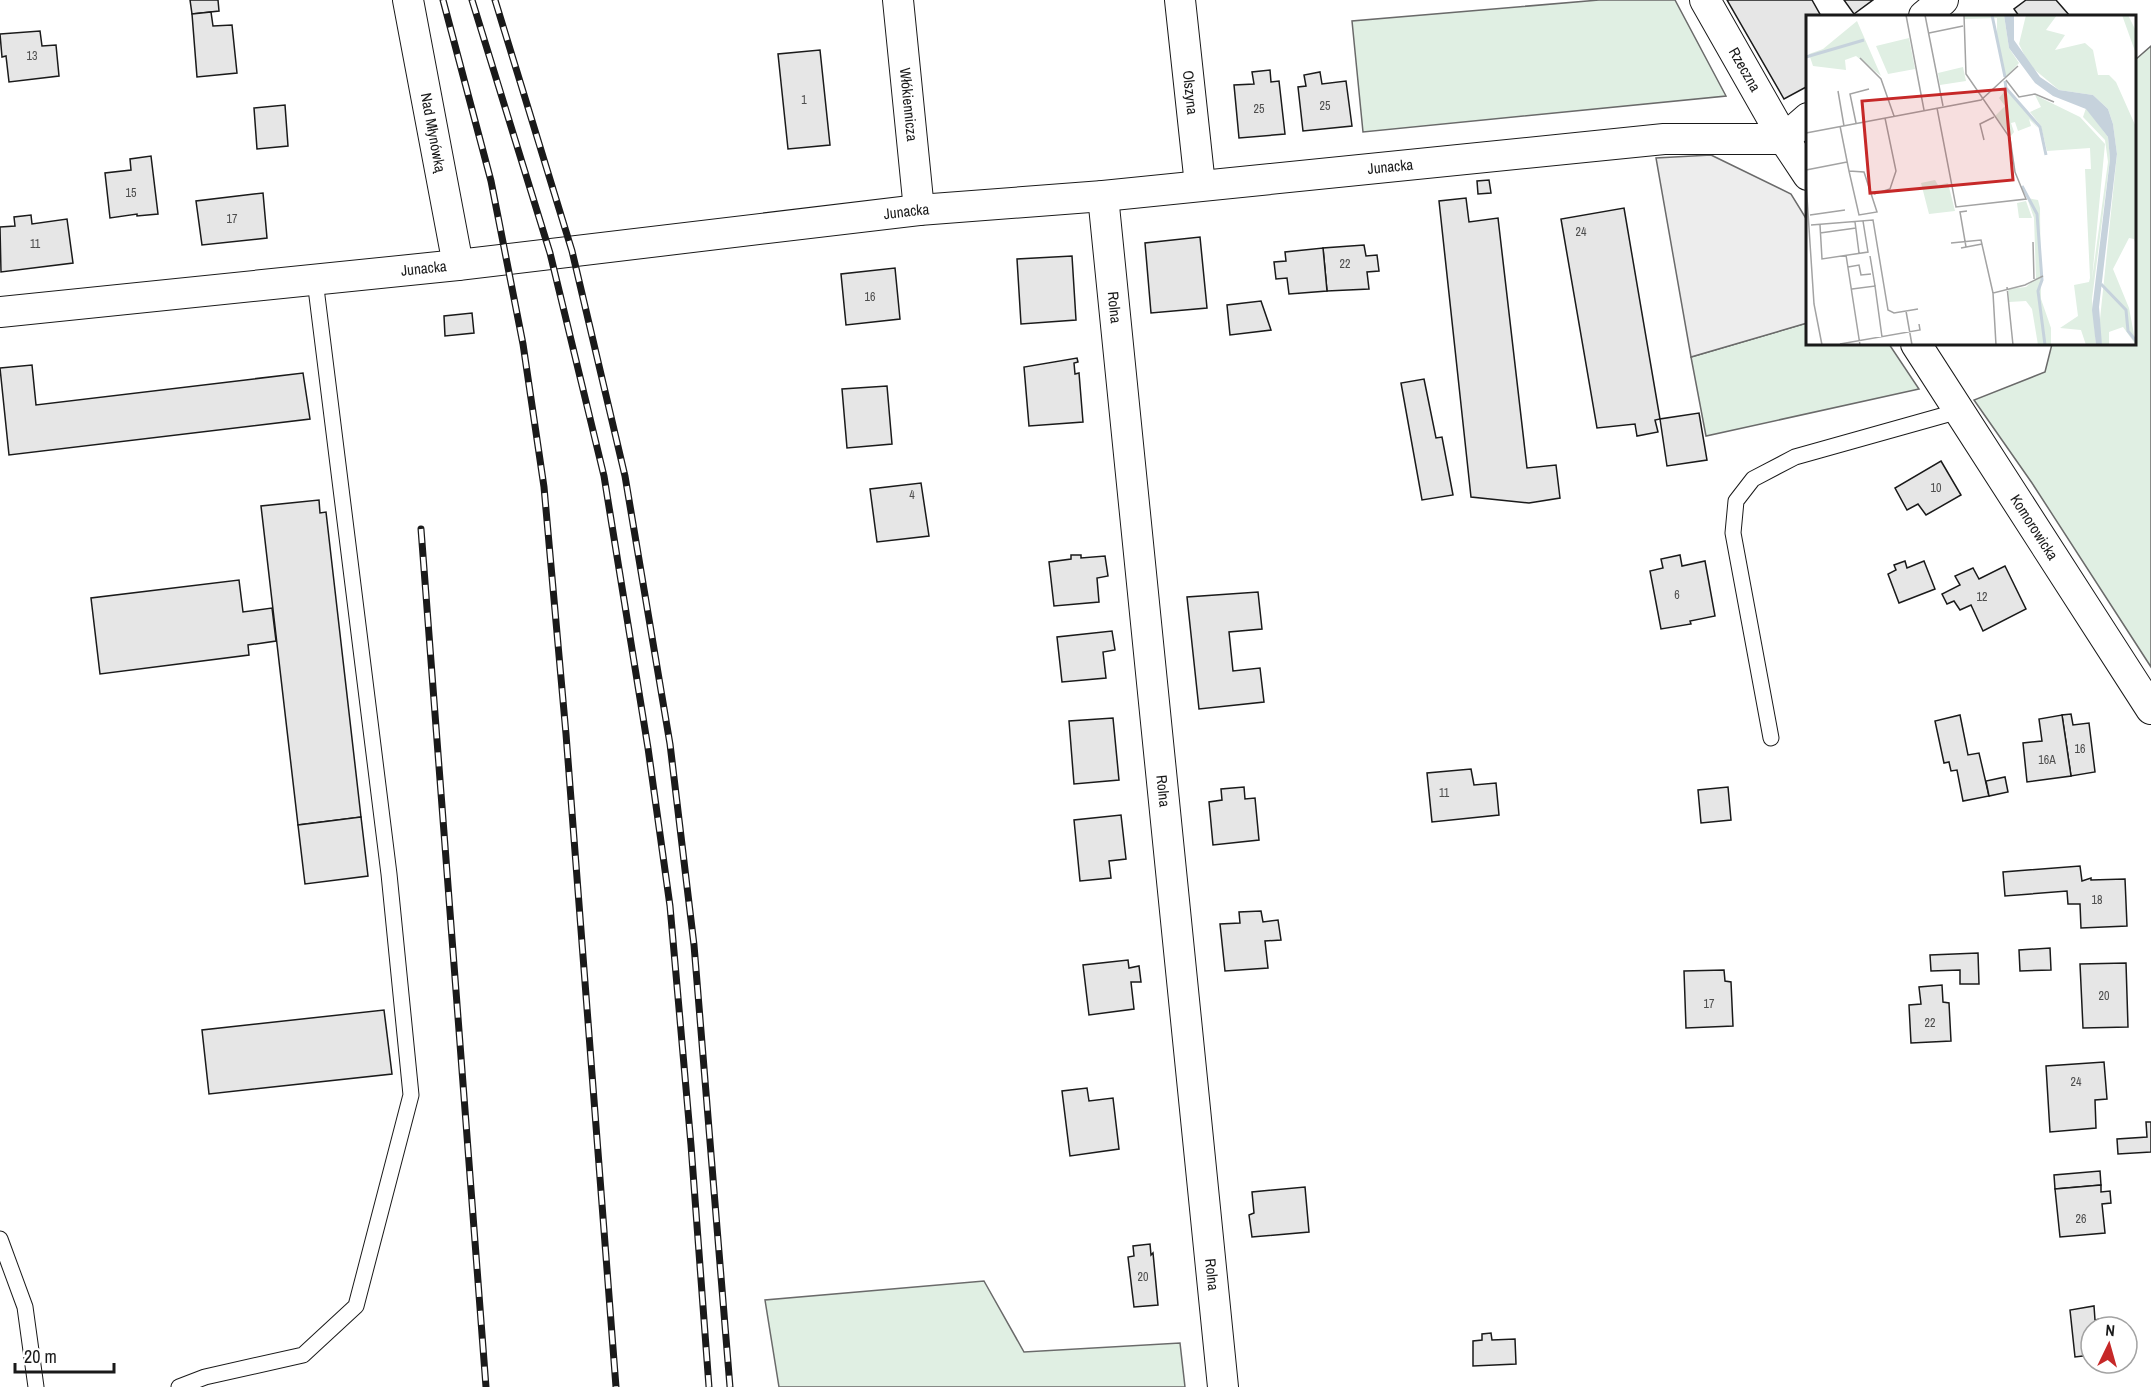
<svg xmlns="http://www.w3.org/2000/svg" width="2151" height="1387" font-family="'Archivo Narrow',sans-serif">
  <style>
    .green { fill: #e0efe3; stroke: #6a6a6a; stroke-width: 1.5 }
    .parking { fill: #ededed; stroke: #6a6a6a; stroke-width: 1.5 }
    .building { fill: #e6e6e6; stroke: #1a1a1a; stroke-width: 1.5 }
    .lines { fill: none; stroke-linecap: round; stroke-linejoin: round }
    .service-casing { stroke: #1a1a1a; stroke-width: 17 }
    .minor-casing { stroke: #1a1a1a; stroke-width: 32 }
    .service { stroke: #fff; stroke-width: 15 }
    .minor { stroke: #fff; stroke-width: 30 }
    .rail-casing { stroke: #1a1a1a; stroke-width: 7 }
    .rail { stroke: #fff; stroke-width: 4.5; stroke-dasharray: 14; stroke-linecap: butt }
    .labels { text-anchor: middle; stroke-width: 4.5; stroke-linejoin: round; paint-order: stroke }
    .number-label { font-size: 12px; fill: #4d4d4d }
    .street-label { font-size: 15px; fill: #1a1a1a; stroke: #fff }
    .inset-river { fill: none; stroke: #c6d2dc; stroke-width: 3 }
    .inset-road { fill: none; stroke: #a3a3a3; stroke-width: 1.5 }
    .view { fill: #c62828; fill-opacity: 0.15; stroke: #c62828; stroke-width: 3 }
    .inset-edge { fill: none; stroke: #1a1a1a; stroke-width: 3 }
  </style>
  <rect width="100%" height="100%" fill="#fff"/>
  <g class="green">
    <polygon points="1599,0 1675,0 1726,96 1363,132 1352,21"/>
    <polygon points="2151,46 2151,667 2032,483 1974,400 2045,372 2052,344 2134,344 2135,60"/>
    <polygon points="1807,323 1808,344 1889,344 1919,389 1706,436 1691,357"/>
    <polygon points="984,1281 1024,1352 1180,1343 1185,1387 779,1387 765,1300"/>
  </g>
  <polygon class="parking" points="1711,155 1791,194 1807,220 1807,323 1691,357 1656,158"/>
  <g class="building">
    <polygon points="190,0 218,0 219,11 192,14"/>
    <polygon points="1727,0 1812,0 1821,16 1808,16 1808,86 1784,99"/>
    <polygon points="1844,0 1873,0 1854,14"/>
    <polygon points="2026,0 2056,0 2070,16 2019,16 2014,9"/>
    <polygon points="211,12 213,26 232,25 237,73 197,77 192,14"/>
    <polygon points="40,31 42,46 56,45 59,76 9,82 6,56 2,57 0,34"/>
    <polygon points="820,50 830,145 788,149 778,54"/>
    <polygon points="1270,70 1271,82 1279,81 1285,134 1239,138 1234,85 1254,84 1252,72"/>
    <polygon points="1320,72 1322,84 1346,81 1352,126 1303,131 1298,87 1306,86 1304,75"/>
    <polygon points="285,105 288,146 257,149 254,108"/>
    <polygon points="151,156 158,214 137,216 137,214 110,218 105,173 131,170 130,159"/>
    <polygon points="1489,180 1491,193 1478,194 1477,181"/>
    <polygon points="263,193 267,238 202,245 196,201"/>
    <polygon points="1466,198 1469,222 1498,218 1527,468 1556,465 1560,498 1529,503 1471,497 1439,201"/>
    <polygon points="1624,208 1660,419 1655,420 1658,432 1637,436 1635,424 1597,428 1561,219"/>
    <polygon points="31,215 32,224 67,219 73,263 1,272 0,227 15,226 14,217"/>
    <polygon points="1200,237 1207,308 1151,313 1145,243"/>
    <polygon points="1364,245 1366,256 1377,255 1379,271 1367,272 1369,289 1327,291 1323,248"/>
    <polygon points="1323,248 1327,291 1289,294 1287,278 1276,279 1274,262 1286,261 1285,252"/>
    <polygon points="1072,256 1076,320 1021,324 1017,259"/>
    <polygon points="895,268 900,319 846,325 841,274"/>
    <polygon points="1261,301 1271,330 1230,335 1227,305"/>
    <polygon points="472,313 474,333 445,336 444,316"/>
    <polygon points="1077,358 1078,362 1074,363 1075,374 1079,373 1083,422 1029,426 1024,367"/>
    <polygon points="32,365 36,405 303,373 310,419 9,455 0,368"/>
    <polygon points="1424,379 1436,438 1442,437 1453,495 1422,500 1401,383"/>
    <polygon points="887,386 892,444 847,448 842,389"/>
    <polygon points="1699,413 1707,460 1667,466 1660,419"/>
    <polygon points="1941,461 1961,495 1926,515 1918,504 1907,510 1895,488"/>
    <polygon points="921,483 929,536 877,542 870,489"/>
    <polygon points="319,500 320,513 326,512 361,817 298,825 261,506"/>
    <polygon points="1071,555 1081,555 1081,558 1105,556 1108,576 1097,578 1099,602 1054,606 1049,562 1071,559"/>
    <polygon points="1680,555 1682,566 1705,561 1715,616 1690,621 1691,624 1661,629 1650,571 1663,568 1661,559"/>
    <polygon points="1905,561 1907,568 1924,561 1935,589 1899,603 1888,574 1896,570 1894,565"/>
    <polygon points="2005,566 2026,609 1983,631 1971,605 1960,610 1954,601 1947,604 1942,594 1960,585 1955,576 1973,568 1979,579"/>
    <polygon points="239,580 243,612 272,608 276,641 248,645 249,655 100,674 91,598"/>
    <polygon points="1258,592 1262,629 1229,632 1233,671 1260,668 1264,702 1199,709 1187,597"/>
    <polygon points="1112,631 1115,650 1103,652 1106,678 1062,682 1057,637"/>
    <polygon points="2071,714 2073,725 2089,723 2095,772 2071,776 2062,715"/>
    <polygon points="1960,715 1968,755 1979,753 1989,796 1963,801 1957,770 1951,771 1949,762 1944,763 1935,721"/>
    <polygon points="2062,715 2071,776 2027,782 2023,743 2042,741 2039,719"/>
    <polygon points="1113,718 1119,780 1074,784 1069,721"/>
    <polygon points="1471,769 1474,785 1496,783 1499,815 1432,822 1427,773"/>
    <polygon points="2005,777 2008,792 1989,796 1986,781"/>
    <polygon points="1244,787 1245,799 1255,798 1259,840 1213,845 1209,802 1222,800 1221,789"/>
    <polygon points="1728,787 1731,820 1701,823 1698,790"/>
    <polygon points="1121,815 1126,859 1109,861 1111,878 1080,881 1074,820"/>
    <polygon points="361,817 368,876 305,884 298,825"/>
    <polygon points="2080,866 2082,881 2091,878 2091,880 2125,879 2127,926 2081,928 2080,904 2068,904 2067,891 2005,896 2003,872"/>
    <polygon points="1261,911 1263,922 1278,920 1281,940 1265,941 1268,968 1225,971 1220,924 1240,923 1239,912"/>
    <polygon points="2050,948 2051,970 2020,971 2019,950"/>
    <polygon points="1978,953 1979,984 1960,984 1960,970 1931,971 1930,955"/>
    <polygon points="1128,960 1129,968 1139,966 1141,982 1131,982 1134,1009 1089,1015 1083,965"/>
    <polygon points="2126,963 2128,1027 2083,1028 2080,964"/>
    <polygon points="1724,970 1725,981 1731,982 1733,1026 1686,1028 1684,971"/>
    <polygon points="1942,985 1943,1002 1949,1003 1951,1041 1911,1043 1909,1005 1921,1004 1919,987"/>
    <polygon points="384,1010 392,1074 209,1094 202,1030"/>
    <polygon points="2104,1062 2107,1099 2095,1100 2096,1128 2050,1132 2046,1066"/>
    <polygon points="1087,1088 1089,1101 1113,1098 1119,1149 1070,1156 1062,1091"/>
    <polygon points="2146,1122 2151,1122 2151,1152 2118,1154 2117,1139 2147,1137"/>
    <polygon points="2100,1171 2101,1185 2055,1189 2054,1175"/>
    <polygon points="2101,1185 2101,1192 2110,1191 2111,1203 2102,1204 2105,1233 2060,1237 2055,1189"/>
    <polygon points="1305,1187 1309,1232 1252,1237 1249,1215 1254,1213 1252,1192"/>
    <polygon points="1150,1244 1151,1255 1153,1253 1158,1305 1134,1307 1128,1257 1134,1256 1133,1246"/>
    <polygon points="2094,1306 2095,1320 2105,1318 2106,1327 2091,1327 2091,1355 2075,1357 2070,1310"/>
    <polygon points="1491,1333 1492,1340 1515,1339 1516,1364 1473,1366 1473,1341 1482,1340 1482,1334"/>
  </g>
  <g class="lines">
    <g class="service-casing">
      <g id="service">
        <polyline points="1771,738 1733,533 1736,501 1753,479 1795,457 1959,411"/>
        <polyline points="0,1239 25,1307 36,1387"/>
        <polyline points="179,1387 205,1377 303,1355 356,1306 411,1095 389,874 315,280"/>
      </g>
    </g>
    <g class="minor-casing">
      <g id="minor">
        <path id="s1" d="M408 0 458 265"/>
        <path id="s2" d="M898 0 919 210"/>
        <path id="s3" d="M1180 0 1200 185"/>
        <path id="s4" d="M1705 0 1784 139 1808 175"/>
        <polyline points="1924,16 1943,0"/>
        <path id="s5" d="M1103 196 1223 1387"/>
        <path id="s6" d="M0 312 458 265 919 210 1103 196 1664 139H1784L1808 118"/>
        <path id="s7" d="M1916 344 2151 709"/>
      </g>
    </g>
    <use href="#service" class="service"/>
    <use href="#minor" class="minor"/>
    <g class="rail-casing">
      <g id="rail">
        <polyline points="443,0 491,181 523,344 544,487 566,734 616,1387"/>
        <polyline points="472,0 550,253 604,476 648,748 670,906 691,1145 709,1387"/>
        <polyline points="495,0 572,251 625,476 670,744 694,945 730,1387"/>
        <polyline points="421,529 486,1387"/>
      </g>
    </g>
    <use href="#rail" class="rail"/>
  </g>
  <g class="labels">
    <g class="number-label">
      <text x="32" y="60">13</text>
      <text x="804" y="104">1</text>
      <text x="1325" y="110">25</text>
      <text x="1259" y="113">25</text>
      <text x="131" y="197">15</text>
      <text x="232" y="223">17</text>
      <text x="1581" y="236">24</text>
      <text x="35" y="248">11</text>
      <text x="1345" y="268">22</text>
      <text x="870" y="301">16</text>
      <text x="1936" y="492">10</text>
      <text x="912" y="499">4</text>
      <text x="1677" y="599">6</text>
      <text x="1982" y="601">12</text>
      <text x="2080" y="753">16</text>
      <text x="2047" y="764">16A</text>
      <text x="1444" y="797">11</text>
      <text x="2097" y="904">18</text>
      <text x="2104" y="1000">20</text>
      <text x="1709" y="1008">17</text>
      <text x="1930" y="1027">22</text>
      <text x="2076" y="1086">24</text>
      <text x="2081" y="1223">26</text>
      <text x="1143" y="1281">20</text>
    </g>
    <g class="street-label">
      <text dy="5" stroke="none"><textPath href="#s4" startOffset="80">Rzeczna</textPath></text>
      <text dy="5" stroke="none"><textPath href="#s3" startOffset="93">Olszyna</textPath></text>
      <text dy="5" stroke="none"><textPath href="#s2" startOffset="105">Włókiennicza</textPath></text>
      <text dy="5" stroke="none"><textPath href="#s1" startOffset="135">Nad Młynówką</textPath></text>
      <text dy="5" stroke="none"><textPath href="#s6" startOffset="1398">Junacka</textPath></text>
      <text dy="5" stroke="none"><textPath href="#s6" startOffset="912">Junacka</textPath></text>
      <text dy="5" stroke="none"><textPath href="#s6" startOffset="426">Junacka</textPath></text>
      <text dy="5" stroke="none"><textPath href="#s5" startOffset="112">Rolna</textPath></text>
      <text dy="5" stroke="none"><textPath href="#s7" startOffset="218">Komorowicka</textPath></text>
      <text dy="5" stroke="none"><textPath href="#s5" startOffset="598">Rolna</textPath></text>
      <text dy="5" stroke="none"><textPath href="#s5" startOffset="1084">Rolna</textPath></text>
    </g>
  </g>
  <g transform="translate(1806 15)">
    <rect width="330" height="330" fill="#fff"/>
    <path d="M159 0H198L203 33 213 48 200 62 191 23V3L158 4ZM220 0H251L240 15 259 20 249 35 279 28 287 35 292 60H303L310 67 330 112V230L328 224 323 223 307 254 323 293 330 330 317 312 303 317V330H296L293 314 311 139 307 109 302 94 287 80 253 75 223 50 213 29ZM316 0H322L329 14 330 39ZM51 6 75 61 50 41 39 45 40 55 7 51 3 39 17 34ZM103 23 109 54 82 59 70 31ZM157 52 160 66 134 70 132 58ZM200 75 218 94 232 113 223 104 225 111 212 116 209 107 205 108 208 117 205 121 189 101 199 91 193 83ZM229 80 274 102 299 129 286 264 302 147 299 125 277 102 280 93 302 122 304 144 286 284 290 330H280L275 315 254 313 272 301 268 270 283 267 284 263 279 154H285L284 133 241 136 235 111 224 97 235 92ZM129 165 132 170 142 168 149 196 123 199 115 168ZM221 183 232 185 234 193 235 284 245 313V330H232L226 294 220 286 203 287 202 274 220 272 230 263 228 203ZM220 186 226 203H213L211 188Z" fill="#e0efe3"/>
    <path d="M198 0H208V25L234 62 253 75 287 80 302 94 307 109 311 139 293 292 296 330H290L286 295 304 144 302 122 280 94 247 81 229 68 203 33Z" fill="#c6d2dc"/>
    <path class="inset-river" d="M186 0 199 62M0 42 58 25M199 66 200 73 234 112 240 140M216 171 231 199 236 265 232 276 239 330M295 269 320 295 322 316 330 326"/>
    <path class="inset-road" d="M100 0 118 95M119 0 137 91M123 18 157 11M54 43 75 64 88 101M200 65 213 82 229 79 248 87M32 76 38 111M131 93 150 192 220 184 209 157 204 123 160 59 158 0M50 108 44 79 63 74M34 111 43 156 53 200 71 197 58 157 43 156M0 118 175 85 212 51M178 125 174 109 188 102M0 155 41 147M0 167 8 289 16 330M68 179 84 174 90 156 79 103M4 200 39 195M49 207 53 238M5 210 67 205 82 295 88 298 112 294M14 210 16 244 62 237 57 206M14 218 50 213M227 227 228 264M145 228 175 225 187 278M160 232 154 197 161 196M155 233 176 229M40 240 54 330M64 241 69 271M42 252 53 250 55 260 65 259M201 272 207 330M46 274 69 271 76 322M100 296 106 330M34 329 114 315 113 309M190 330 187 278 219 270 237 261"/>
    <path class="view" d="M199 74 207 165 64 178 56 86Z"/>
    <rect width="330" height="330" class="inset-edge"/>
  </g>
  <g transform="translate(2109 1345) rotate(5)"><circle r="28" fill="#ffffff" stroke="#a3a3a3" stroke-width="1.5"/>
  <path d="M0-4.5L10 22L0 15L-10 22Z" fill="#c62828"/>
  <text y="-9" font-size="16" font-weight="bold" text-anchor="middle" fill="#1a1a1a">N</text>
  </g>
  <path d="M15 1363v9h99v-9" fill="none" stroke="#1a1a1a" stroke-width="3"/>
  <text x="24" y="1363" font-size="18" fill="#1a1a1a" stroke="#ffffff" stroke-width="4.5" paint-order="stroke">20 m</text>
</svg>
